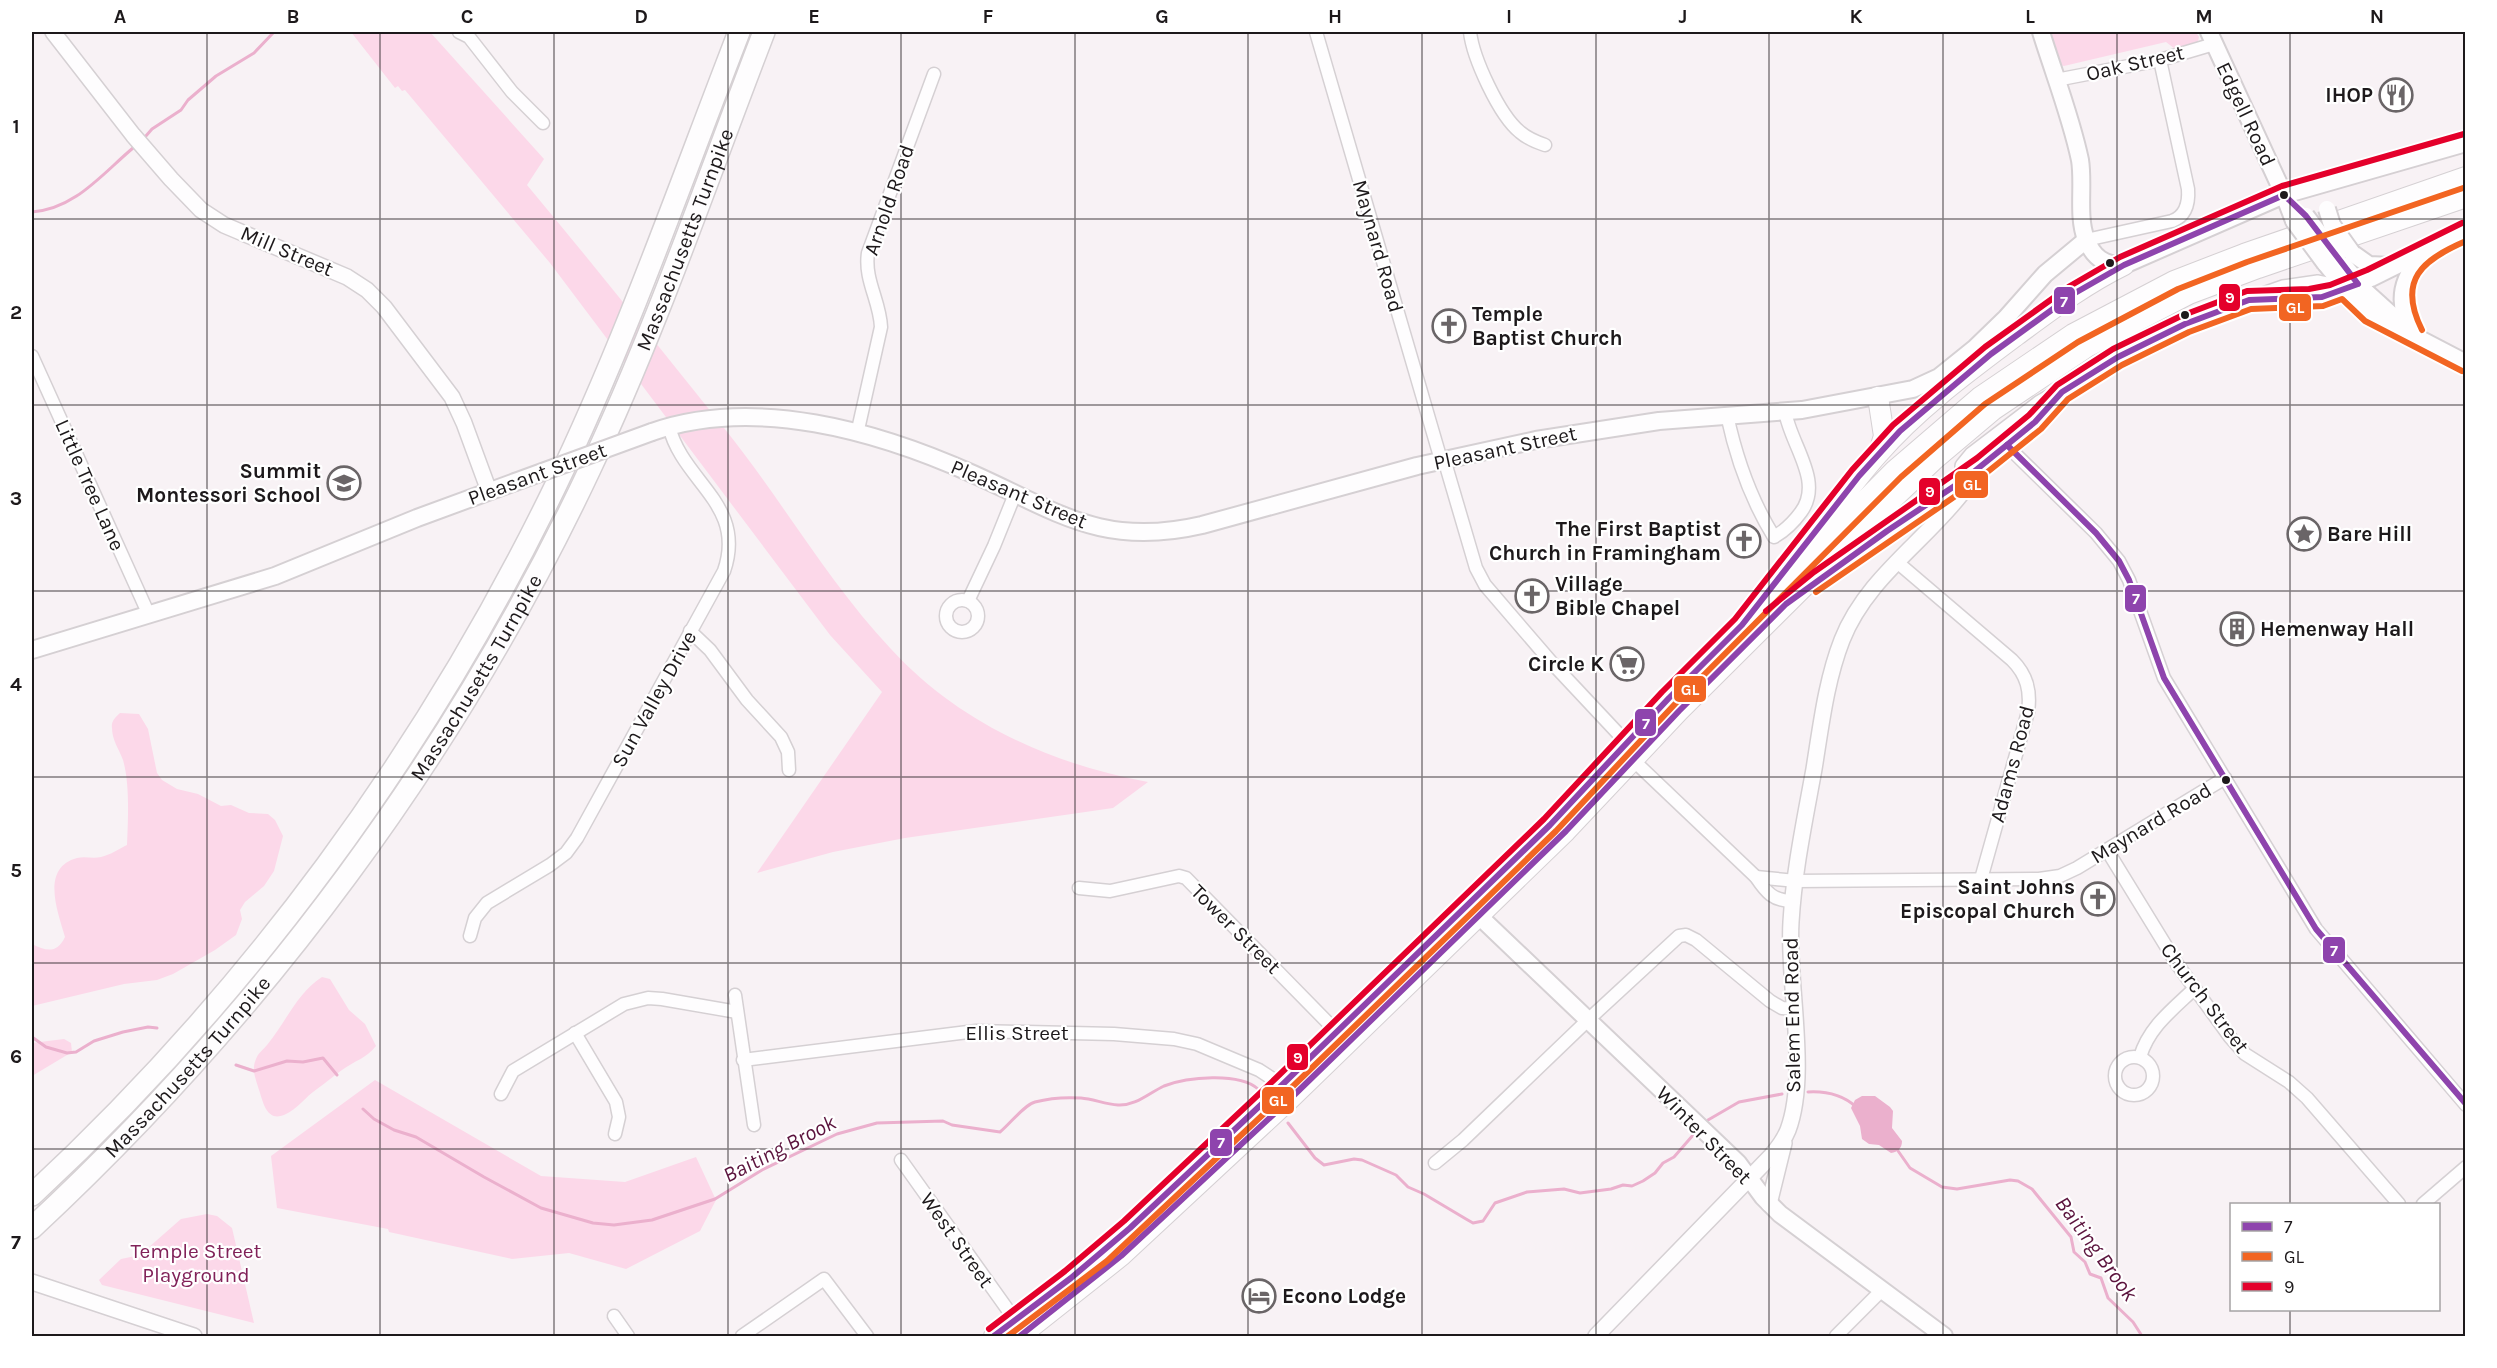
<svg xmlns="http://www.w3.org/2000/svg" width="2497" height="1368" font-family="Karla,sans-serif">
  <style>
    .green { fill: #fcd8e9 }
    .water { fill: #ebb0cd }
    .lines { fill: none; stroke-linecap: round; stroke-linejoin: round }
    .stream { stroke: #ebb0cd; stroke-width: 3 }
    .minor-casing { stroke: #d5d0d3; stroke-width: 15 }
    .tertiary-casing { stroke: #d5d0d3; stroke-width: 18 }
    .secondary-casing { stroke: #d5d0d3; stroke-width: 20 }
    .trunk-casing { stroke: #d5d0d3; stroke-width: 22 }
    .motorway-casing { stroke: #d5d0d3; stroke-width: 24 }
    .minor { stroke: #fefdfe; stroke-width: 12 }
    .tertiary { stroke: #fefdfe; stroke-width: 15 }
    .secondary { stroke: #fefdfe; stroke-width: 16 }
    .trunk { stroke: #fefdfe; stroke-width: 20 }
    .motorway { stroke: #fefdfe; stroke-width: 21 }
    .secondary-bridge-casing { stroke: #d5d0d3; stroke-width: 20; stroke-linecap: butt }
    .secondary-bridge { stroke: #fefdfe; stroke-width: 16 }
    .bus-1-casing { stroke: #fff; stroke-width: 10 }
    .bus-2-casing { stroke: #fff; stroke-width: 10 }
    .bus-3-casing { stroke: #fff; stroke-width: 10 }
    .bus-1 { stroke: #8e44ad; stroke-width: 6 }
    .bus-2 { stroke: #f26522; stroke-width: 6 }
    .bus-3 { stroke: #e4002b; stroke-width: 6 }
    .grid { fill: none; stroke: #1d191b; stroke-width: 1.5; stroke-opacity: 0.55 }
    .bus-dot { fill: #1d191b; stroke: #fff; stroke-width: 2 }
    .labels { text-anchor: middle; stroke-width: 4.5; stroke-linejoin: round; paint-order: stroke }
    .street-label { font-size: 21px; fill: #1d191b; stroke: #fff }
    .poi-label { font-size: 21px; font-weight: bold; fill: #1d191b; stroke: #fff; text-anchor: end }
    .park-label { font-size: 21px; fill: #812259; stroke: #fff }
    .water-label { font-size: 22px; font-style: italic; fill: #5b133d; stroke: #fff }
    .line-badge { stroke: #fff; stroke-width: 2 }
    .badge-label { font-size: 16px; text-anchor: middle; font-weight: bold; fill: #fff }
    .neatline { fill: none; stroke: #1d191b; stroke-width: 2 }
    .grid-label { font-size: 20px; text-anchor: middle; font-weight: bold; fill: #1d191b }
  </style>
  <rect width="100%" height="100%" fill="#f8f2f5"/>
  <g class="green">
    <path d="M351 32H430L544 159 527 185C594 265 659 347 724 428 782 500 828 582 891 649 959 723 1051 764 1148 782L1113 808 905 838 833 852 757 873 882 692 830 635 550 263 405 90 402 91 398 86 395 88Z"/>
    <polygon points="2049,32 2196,32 2199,37 2197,46 2179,52 2166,42 2064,66 2060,65"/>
    <path d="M120 713 139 714 148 729 157 773 162 780 177 789 198 794 221 806 231 805 249 813 268 814 275 820 283 836 274 871 264 886 245 902 240 910 242 919 236 935 215 950 173 974 157 980 124 984 32 1006V944C46 951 57 954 65 937 58 912 40 868 77 858 85 856 93 859 101 857 110 855 119 849 127 845 128 820 130 784 123 760 119 749 112 740 112 728 111 721 115 718 120 713Z"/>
    <path d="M322 977 330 979 349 1010 365 1024 376 1046C367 1058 354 1061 342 1070 333 1076 326 1083 317 1089 305 1097 298 1109 284 1115 266 1122 263 1101 259 1090 256 1079 251 1070 256 1059 258 1053 263 1050 267 1045 286 1022 297 993 322 977Z"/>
    <polygon points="64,1039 71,1043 72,1052 32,1076 32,1043"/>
    <polygon points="375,1080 541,1176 625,1182 696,1157 716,1200 700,1231 626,1269 569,1253 512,1259 389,1232 388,1229 277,1208 271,1156"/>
    <polygon points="207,1214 217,1216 232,1228 254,1323 102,1285 99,1280 121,1259 140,1255 181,1219"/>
  </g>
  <path class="water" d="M1862 1096H1875L1890 1107 1893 1111 1892 1128 1902 1141C1902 1148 1898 1152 1891 1153L1879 1145 1869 1144 1862 1139 1860 1126 1851 1108 1855 1100Z"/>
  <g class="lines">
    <g class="stream">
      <polyline points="145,137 152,129 181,110 188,100 216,76 254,53 274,32"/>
      <path d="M32 212C75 209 102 174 133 148"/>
      <polyline points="32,1037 46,1047 67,1053 76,1052 94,1041 123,1032 148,1027 157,1028"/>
      <polyline points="236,1065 254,1071 287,1061 303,1062 323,1058 337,1075"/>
      <path d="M1808 1092C1826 1091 1843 1095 1856 1107"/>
      <path d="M363 1109 374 1119 394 1130 416 1137 484 1177 541 1208 593 1223 614 1225 652 1220 715 1199 762 1170 837 1134 877 1123 943 1121 952 1125 1000 1132C1010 1124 1024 1105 1035 1102 1050 1098 1066 1097 1081 1098 1093 1099 1105 1104 1118 1105 1136 1106 1149 1093 1164 1086 1187 1077 1239 1072 1258 1089"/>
      <polyline points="1708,1120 1739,1102 1782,1094"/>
      <polyline points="1288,1123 1315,1158 1324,1165 1354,1159 1362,1160 1396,1175 1408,1187 1424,1194 1466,1219 1473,1223 1483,1221 1495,1203 1527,1192 1564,1189 1580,1193 1611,1189 1623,1185 1632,1186 1643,1181 1655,1173 1663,1163 1674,1157 1694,1134"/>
      <polyline points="1896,1148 1910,1168 1942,1187 1957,1189 2010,1180 2018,1181 2032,1189 2071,1237 2074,1252 2085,1262 2090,1274 2101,1278 2108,1298 2133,1322 2142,1336"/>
    </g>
    <g class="minor-casing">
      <g id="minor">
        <polyline points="459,32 469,37 512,92 543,123"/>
        <polyline points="1316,32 1441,460"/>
        <path d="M1470 32C1473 58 1499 115 1520 132 1528 139 1536 142 1545 145"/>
        <polyline points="2056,80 2160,60 2214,44"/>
        <path d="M2086 240 2172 221C2186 216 2189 203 2188 189L2160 60"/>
        <polyline points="32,356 149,615"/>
        <path d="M1727 415C1736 457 1751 500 1774 537 1786 530 1793 523 1801 512 1824 481 1790 444 1785 411"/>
        <path d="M857 434 881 327C880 301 864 280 868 253L934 74"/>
        <polyline points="2000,439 2096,533 2119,561 2129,580 2164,678 2316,929 2466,1105"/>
        <polyline points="1444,459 1476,568 1485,585 1552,663 1627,743"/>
        <path d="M1897 562 2012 660C2027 675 2031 691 2028 712L1981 879"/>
        <circle cx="962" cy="616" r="16"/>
        <polyline points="968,601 994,546 1015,494"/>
        <polyline points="690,631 710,650 747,700 781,737 788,752 789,770"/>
        <path d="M1633 760 1756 877C1766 892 1773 901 1793 901"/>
        <polyline points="2107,850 2177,964 2230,1037 2245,1054 2289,1082 2307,1098 2399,1204"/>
        <polyline points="1756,877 1796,881 2039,879 2060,876 2077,868 2225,778"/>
        <polyline points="1079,888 1110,891 1179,876 1186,878 1337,1032"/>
        <path d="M470 936 475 918 487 903 550 865 566 853 577 838 724 571C747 504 682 482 669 426"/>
        <polyline points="735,995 754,1125"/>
        <polyline points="575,1033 616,1102 619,1117 615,1134"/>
        <circle cx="2134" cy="1076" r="19"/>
        <path d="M2140 1057C2149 1027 2172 1010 2194 989"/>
        <polyline points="743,1060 976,1031 1114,1034 1174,1039 1197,1044 1259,1070 1282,1085"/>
        <polyline points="501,1094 513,1071 624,1004 648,998 662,999 737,1012"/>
        <polyline points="901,1160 1015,1320"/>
        <polyline points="1435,1163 1463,1140 1589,1019 1679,936 1686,935 1696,940 1770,1001 1782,1008 1794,1009"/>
        <polyline points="2423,1204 2466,1167"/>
        <polyline points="614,1316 628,1336"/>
        <polyline points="742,1336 824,1279 867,1336"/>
        <polyline points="1836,1336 1882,1290"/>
      </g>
    </g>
    <g class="tertiary-casing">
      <g id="tertiary">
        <polyline points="53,32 133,135 171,179 201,210 224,225 347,277 367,290 384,307 452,397 464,423 489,491"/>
        <polyline points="2262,300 2322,297 2344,288"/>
        <polyline points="1965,479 2035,422 2057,398"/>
        <polyline points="1769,1204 1784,1143"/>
        <polyline points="32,1282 194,1336"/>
        <path d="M1596 1336 1771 1156C1778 1148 1784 1140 1788 1130 1809 1074 1787 982 1791 922 1794 870 1805 819 1814 769 1821 726 1826 681 1842 640 1866 579 1923 543 1962 493L1966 483 1963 466 1972 455 2040 403 2144 343 2206 315 2283 288 2318 283 2344 288"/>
      </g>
    </g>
    <g class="secondary-casing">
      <g id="secondary">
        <path d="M2041 32C2054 74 2071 117 2080 160 2084 184 2077 217 2086 239 2093 257 2104 266 2124 265L2284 195 2466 143"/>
        <polyline points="2209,32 2284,195 2294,221"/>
        <polyline points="2352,253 2369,265 2392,266"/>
        <polyline points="2337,257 2366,292 2397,320"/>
        <polyline points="2325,263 2353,297 2370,313 2466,363"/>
        <polyline points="2344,288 2371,278 2466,231"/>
        <path d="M2412 331C2396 303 2401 279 2422 256"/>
        <path d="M652 432C755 396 877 431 973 474 1058 512 1103 548 1202 525L1417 466 1536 440 1659 421 1802 410 1913 389 1939 377 1975 348 2006 318 2045 274 2086 240"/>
        <polyline points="32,650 275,576 417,518 515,482"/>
        <polyline points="1479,916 1738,1163 1763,1197 1780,1214 1944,1336"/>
      </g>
    </g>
    <g class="trunk-casing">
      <g id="trunk">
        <polyline points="1878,397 1884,436 1879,452"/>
        <path d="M1805 547C1829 516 1852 483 1878 454 1918 408 1969 371 2017 335 2051 310 2085 284 2124 265"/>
        <polyline points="1841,563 1965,479"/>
        <polyline points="994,1336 1101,1254 1282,1085 1550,825 1669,698 1895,470 1980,397 2073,334 2174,281 2244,254 2466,177"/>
        <polyline points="1020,1336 1121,1256 1290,1099 1566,831 1679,711 1880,511 1936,458 1993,410 2087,347 2189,294 2258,268 2466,197"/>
      </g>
    </g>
    <g class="motorway-casing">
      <g id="motorway">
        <path d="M32 1195C249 994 426 753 555 487 626 340 680 184 739 32"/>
        <path id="s1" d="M32 1228C264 1012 455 756 590 469 657 327 708 177 764 32"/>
      </g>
    </g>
    <use href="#minor" class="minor"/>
    <use href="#tertiary" class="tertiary"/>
    <use href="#secondary" class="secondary"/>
    <use href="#trunk" class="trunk"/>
    <use href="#motorway" class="motorway"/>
    <g class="secondary-bridge-casing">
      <g id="secondary-bridge">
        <polyline points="2327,209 2332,225 2352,253"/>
        <polyline points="2306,216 2337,257"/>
        <polyline points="2294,221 2325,263"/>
        <polyline points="515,482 652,432"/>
      </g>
    </g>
    <use href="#secondary-bridge" class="secondary-bridge"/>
    <g class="bus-1-casing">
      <g id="bus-1">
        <polyline points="2007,445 2096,533 2119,561 2129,580 2164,678 2316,929 2466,1104"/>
        <polyline points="994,1336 1071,1278 1130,1228 1282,1085 1550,825 1669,698 1742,625 1859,476 1900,431 1991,354 2075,293 2124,265 2284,195 2306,216 2358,284 2322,297 2249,300 2185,324 2118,357 2062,392 2035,422 1965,479 1887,531 1786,604 1679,711 1566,831 1290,1099 1121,1256 1020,1336"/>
      </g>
    </g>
    <g class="bus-2-casing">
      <g id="bus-2">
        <path d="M2422 330C2397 280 2422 260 2466 241"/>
        <polyline points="1816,592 1970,486 2041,429 2068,399 2122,365 2189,332 2251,309 2323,306 2342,299 2365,321 2462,371"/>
        <polyline points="1008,1336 1107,1261 1288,1091 1556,831 1675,704 1901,477 1985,404 2078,342 2178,289 2247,262 2466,187"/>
      </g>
    </g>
    <g class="bus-3-casing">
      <g id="bus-3">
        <polyline points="1766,611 1814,572 1977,458 2029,415 2057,385 2113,349 2181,316 2247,291 2309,289 2330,285 2367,270 2462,223"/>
        <polyline points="989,1329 1065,1271 1124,1221 1276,1078 1544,819 1662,692 1735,619 1852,470 1893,425 1985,347 2070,286 2120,257 2282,186 2464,134"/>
      </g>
    </g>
    <use href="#bus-1" class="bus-1"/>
    <use href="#bus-2" class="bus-2"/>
    <use href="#bus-3" class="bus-3"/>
  </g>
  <path class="grid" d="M207 32V1336M380 32V1336M554 32V1336M728 32V1336M901 32V1336M1075 32V1336M1248 32V1336M1422 32V1336M1596 32V1336M1769 32V1336M1943 32V1336M2117 32V1336M2290 32V1204M32 219H2466M32 405H2466M32 591H2466M32 777H2466M32 963H2466M32 1149H2466M2290 1310V1336"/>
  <defs>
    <g id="restaurant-ring" transform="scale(1.725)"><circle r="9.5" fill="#fff" stroke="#6a6567" stroke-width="1.5"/><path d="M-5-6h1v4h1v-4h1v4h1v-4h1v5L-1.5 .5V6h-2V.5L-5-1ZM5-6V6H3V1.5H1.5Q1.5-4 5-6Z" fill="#6a6567"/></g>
    <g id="church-ring" transform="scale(1.725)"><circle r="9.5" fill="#fff" stroke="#6a6567" stroke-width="1.5"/><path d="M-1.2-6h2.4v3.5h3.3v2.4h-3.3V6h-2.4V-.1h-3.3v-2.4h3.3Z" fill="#6a6567"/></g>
    <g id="school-ring" transform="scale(1.725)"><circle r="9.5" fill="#fff" stroke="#6a6567" stroke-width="1.5"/><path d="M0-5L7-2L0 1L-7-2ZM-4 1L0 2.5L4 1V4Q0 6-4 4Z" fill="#6a6567"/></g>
    <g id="sight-ring" transform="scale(1.725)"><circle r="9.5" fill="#fff" stroke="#6a6567" stroke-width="1.5"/><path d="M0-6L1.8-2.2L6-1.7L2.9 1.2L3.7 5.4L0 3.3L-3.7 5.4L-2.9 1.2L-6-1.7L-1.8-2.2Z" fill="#6a6567"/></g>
    <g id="building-ring" transform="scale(1.725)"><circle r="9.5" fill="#fff" stroke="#6a6567" stroke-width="1.5"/><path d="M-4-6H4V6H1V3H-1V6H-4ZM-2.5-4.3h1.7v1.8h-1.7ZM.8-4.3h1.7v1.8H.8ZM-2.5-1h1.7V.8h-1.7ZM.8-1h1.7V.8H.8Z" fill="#6a6567"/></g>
    <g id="supermarket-ring" transform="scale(1.725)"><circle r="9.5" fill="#fff" stroke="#6a6567" stroke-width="1.5"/><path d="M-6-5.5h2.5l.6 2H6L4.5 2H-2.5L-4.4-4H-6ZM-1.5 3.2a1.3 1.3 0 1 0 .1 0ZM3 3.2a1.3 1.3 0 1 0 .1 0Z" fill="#6a6567"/></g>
    <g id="hotel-ring" transform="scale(1.725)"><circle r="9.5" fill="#fff" stroke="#6a6567" stroke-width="1.5"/><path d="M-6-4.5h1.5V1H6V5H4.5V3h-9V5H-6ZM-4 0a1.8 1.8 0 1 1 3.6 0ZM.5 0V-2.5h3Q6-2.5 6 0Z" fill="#6a6567"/></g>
  </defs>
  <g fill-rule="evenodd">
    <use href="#restaurant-ring" x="2396" y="95"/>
    <use href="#church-ring" x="1449" y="326"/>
    <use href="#school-ring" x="344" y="483"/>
    <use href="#sight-ring" x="2304" y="534"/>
    <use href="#church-ring" x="1744" y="541"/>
    <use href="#church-ring" x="1532" y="596"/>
    <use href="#building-ring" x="2237" y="629"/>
    <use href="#supermarket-ring" x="1627" y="664"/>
    <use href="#church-ring" x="2098" y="899"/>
    <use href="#hotel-ring" x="1259" y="1296"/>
  </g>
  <g class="bus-dot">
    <circle cx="2284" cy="195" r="5"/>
    <circle cx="2110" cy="263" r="5"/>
    <circle cx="2185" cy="315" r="5"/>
    <circle cx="2226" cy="780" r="5"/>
  </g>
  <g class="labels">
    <g class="street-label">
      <text transform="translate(2135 63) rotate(-13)" y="7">Oak Street</text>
      <text transform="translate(2246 114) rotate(65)" y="7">Edgell Road</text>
      <text transform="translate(889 200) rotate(-71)" y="7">Arnold Road</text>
      <text dy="7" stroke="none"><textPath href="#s1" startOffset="1196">Massachusetts Turnpike</textPath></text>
      <text transform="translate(1378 246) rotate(74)" y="7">Maynard Road</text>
      <text transform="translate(287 251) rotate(23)" y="7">Mill Street</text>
      <text transform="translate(1505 448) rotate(-12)" y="7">Pleasant Street</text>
      <text transform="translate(537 474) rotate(-20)" y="7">Pleasant Street</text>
      <text transform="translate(90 485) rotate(66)" y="7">Little Tree Lane</text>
      <text transform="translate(1019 494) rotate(23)" y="7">Pleasant Street</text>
      <text dy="7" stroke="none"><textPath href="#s1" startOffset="710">Massachusetts Turnpike</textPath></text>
      <text transform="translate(654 699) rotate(-61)" y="7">Sun Valley Drive</text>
      <text transform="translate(2012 764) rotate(-75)" y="7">Adams Road</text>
      <text transform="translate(2151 823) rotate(-31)" y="7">Maynard Road</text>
      <text transform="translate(1236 929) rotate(45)" y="7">Tower Street</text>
      <text transform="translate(2205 998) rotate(53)" y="7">Church Street</text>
      <text transform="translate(1792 1015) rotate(-91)" y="7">Salem End Road</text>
      <text x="1017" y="1040">Ellis Street</text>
      <text dy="7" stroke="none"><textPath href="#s1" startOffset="224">Massachusetts Turnpike</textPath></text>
      <text transform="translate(1704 1135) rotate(46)" y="7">Winter Street</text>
      <text transform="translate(957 1240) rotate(55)" y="7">West Street</text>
    </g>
    <g class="poi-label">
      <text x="2373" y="102">IHOP</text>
      <text x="1472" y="321" text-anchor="start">Temple<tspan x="1472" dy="24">Baptist Church</tspan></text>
      <text x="321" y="478">Summit<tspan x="321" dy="24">Montessori School</tspan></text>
      <text x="1721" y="536">The First Baptist<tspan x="1721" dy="24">Church in Framingham</tspan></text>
      <text x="2327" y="541" text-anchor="start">Bare Hill</text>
      <text x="1555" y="591" text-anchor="start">Village<tspan x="1555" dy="24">Bible Chapel</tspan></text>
      <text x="2260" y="636" text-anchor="start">Hemenway Hall</text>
      <text x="1604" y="671">Circle K</text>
      <text x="2075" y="894">Saint Johns<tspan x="2075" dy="24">Episcopal Church</tspan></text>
      <text x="1282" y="1303" text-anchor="start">Econo Lodge</text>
    </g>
    <g class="park-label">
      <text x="196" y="1258">Temple Street<tspan x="196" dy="24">Playground</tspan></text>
    </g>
    <g class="water-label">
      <text transform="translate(779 1148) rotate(-27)" y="8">Baiting Brook</text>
      <text transform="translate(2097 1248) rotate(54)" y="8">Baiting Brook</text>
    </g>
  </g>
  <g class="line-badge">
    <rect x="2218" y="283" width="23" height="29" rx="6" fill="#e4002b"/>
    <rect x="2053" y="286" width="23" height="29" rx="6" fill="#8e44ad"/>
    <rect x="2278" y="293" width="34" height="29" rx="6" fill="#f26522"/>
    <rect x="1954" y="470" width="35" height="29" rx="6" fill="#f26522"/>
    <rect x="1918" y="477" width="23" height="29" rx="6" fill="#e4002b"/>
    <rect x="2124" y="584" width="23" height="29" rx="6" fill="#8e44ad"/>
    <rect x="1673" y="675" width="34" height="28" rx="6" fill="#f26522"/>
    <rect x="1634" y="708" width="23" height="29" rx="6" fill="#8e44ad"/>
    <rect x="2322" y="936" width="24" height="28" rx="6" fill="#8e44ad"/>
    <rect x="1286" y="1043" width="23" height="28" rx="6" fill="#e4002b"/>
    <rect x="1261" y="1086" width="34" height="29" rx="6" fill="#f26522"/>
    <rect x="1209" y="1128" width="24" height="29" rx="6" fill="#8e44ad"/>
  </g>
  <g class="badge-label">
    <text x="2230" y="303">9</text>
    <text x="2064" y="307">7</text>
    <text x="2295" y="313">GL</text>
    <text x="1972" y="490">GL</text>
    <text x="1930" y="497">9</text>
    <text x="2136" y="604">7</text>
    <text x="1690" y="695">GL</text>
    <text x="1646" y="729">7</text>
    <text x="2334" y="956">7</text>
    <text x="1298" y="1063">9</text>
    <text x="1278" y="1106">GL</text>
    <text x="1221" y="1148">7</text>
  </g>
  <rect width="2497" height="1368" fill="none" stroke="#ffffff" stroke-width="66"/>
  <rect x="2230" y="1203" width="210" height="108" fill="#ffffff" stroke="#a5a3a4" stroke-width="1.5"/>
  <rect x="2242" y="1222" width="30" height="9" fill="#8e44ad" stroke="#a5a3a4" stroke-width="1.5"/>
  <text x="2284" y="1233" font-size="18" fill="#1d191b">7</text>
  <rect x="2242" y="1252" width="30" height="9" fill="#f26522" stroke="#a5a3a4" stroke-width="1.5"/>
  <text x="2284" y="1263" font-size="18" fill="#1d191b">GL</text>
  <rect x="2242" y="1282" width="30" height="9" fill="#e4002b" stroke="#a5a3a4" stroke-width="1.5"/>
  <text x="2284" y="1293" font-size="18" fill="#1d191b">9</text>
  <rect x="33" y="33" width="2431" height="1302" class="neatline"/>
  <g class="grid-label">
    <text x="120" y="23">A</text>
    <text x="293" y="23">B</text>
    <text x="467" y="23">C</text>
    <text x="641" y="23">D</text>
    <text x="814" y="23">E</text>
    <text x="988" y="23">F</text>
    <text x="1162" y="23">G</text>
    <text x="1335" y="23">H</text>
    <text x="1509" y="23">I</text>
    <text x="1683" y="23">J</text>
    <text x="1856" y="23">K</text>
    <text x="2030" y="23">L</text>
    <text x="2204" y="23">M</text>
    <text x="2377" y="23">N</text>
    <text x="16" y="133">1</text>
    <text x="16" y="319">2</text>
    <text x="16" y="505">3</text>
    <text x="16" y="691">4</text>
    <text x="16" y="877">5</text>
    <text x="16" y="1063">6</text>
    <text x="16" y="1249">7</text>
  </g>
</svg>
